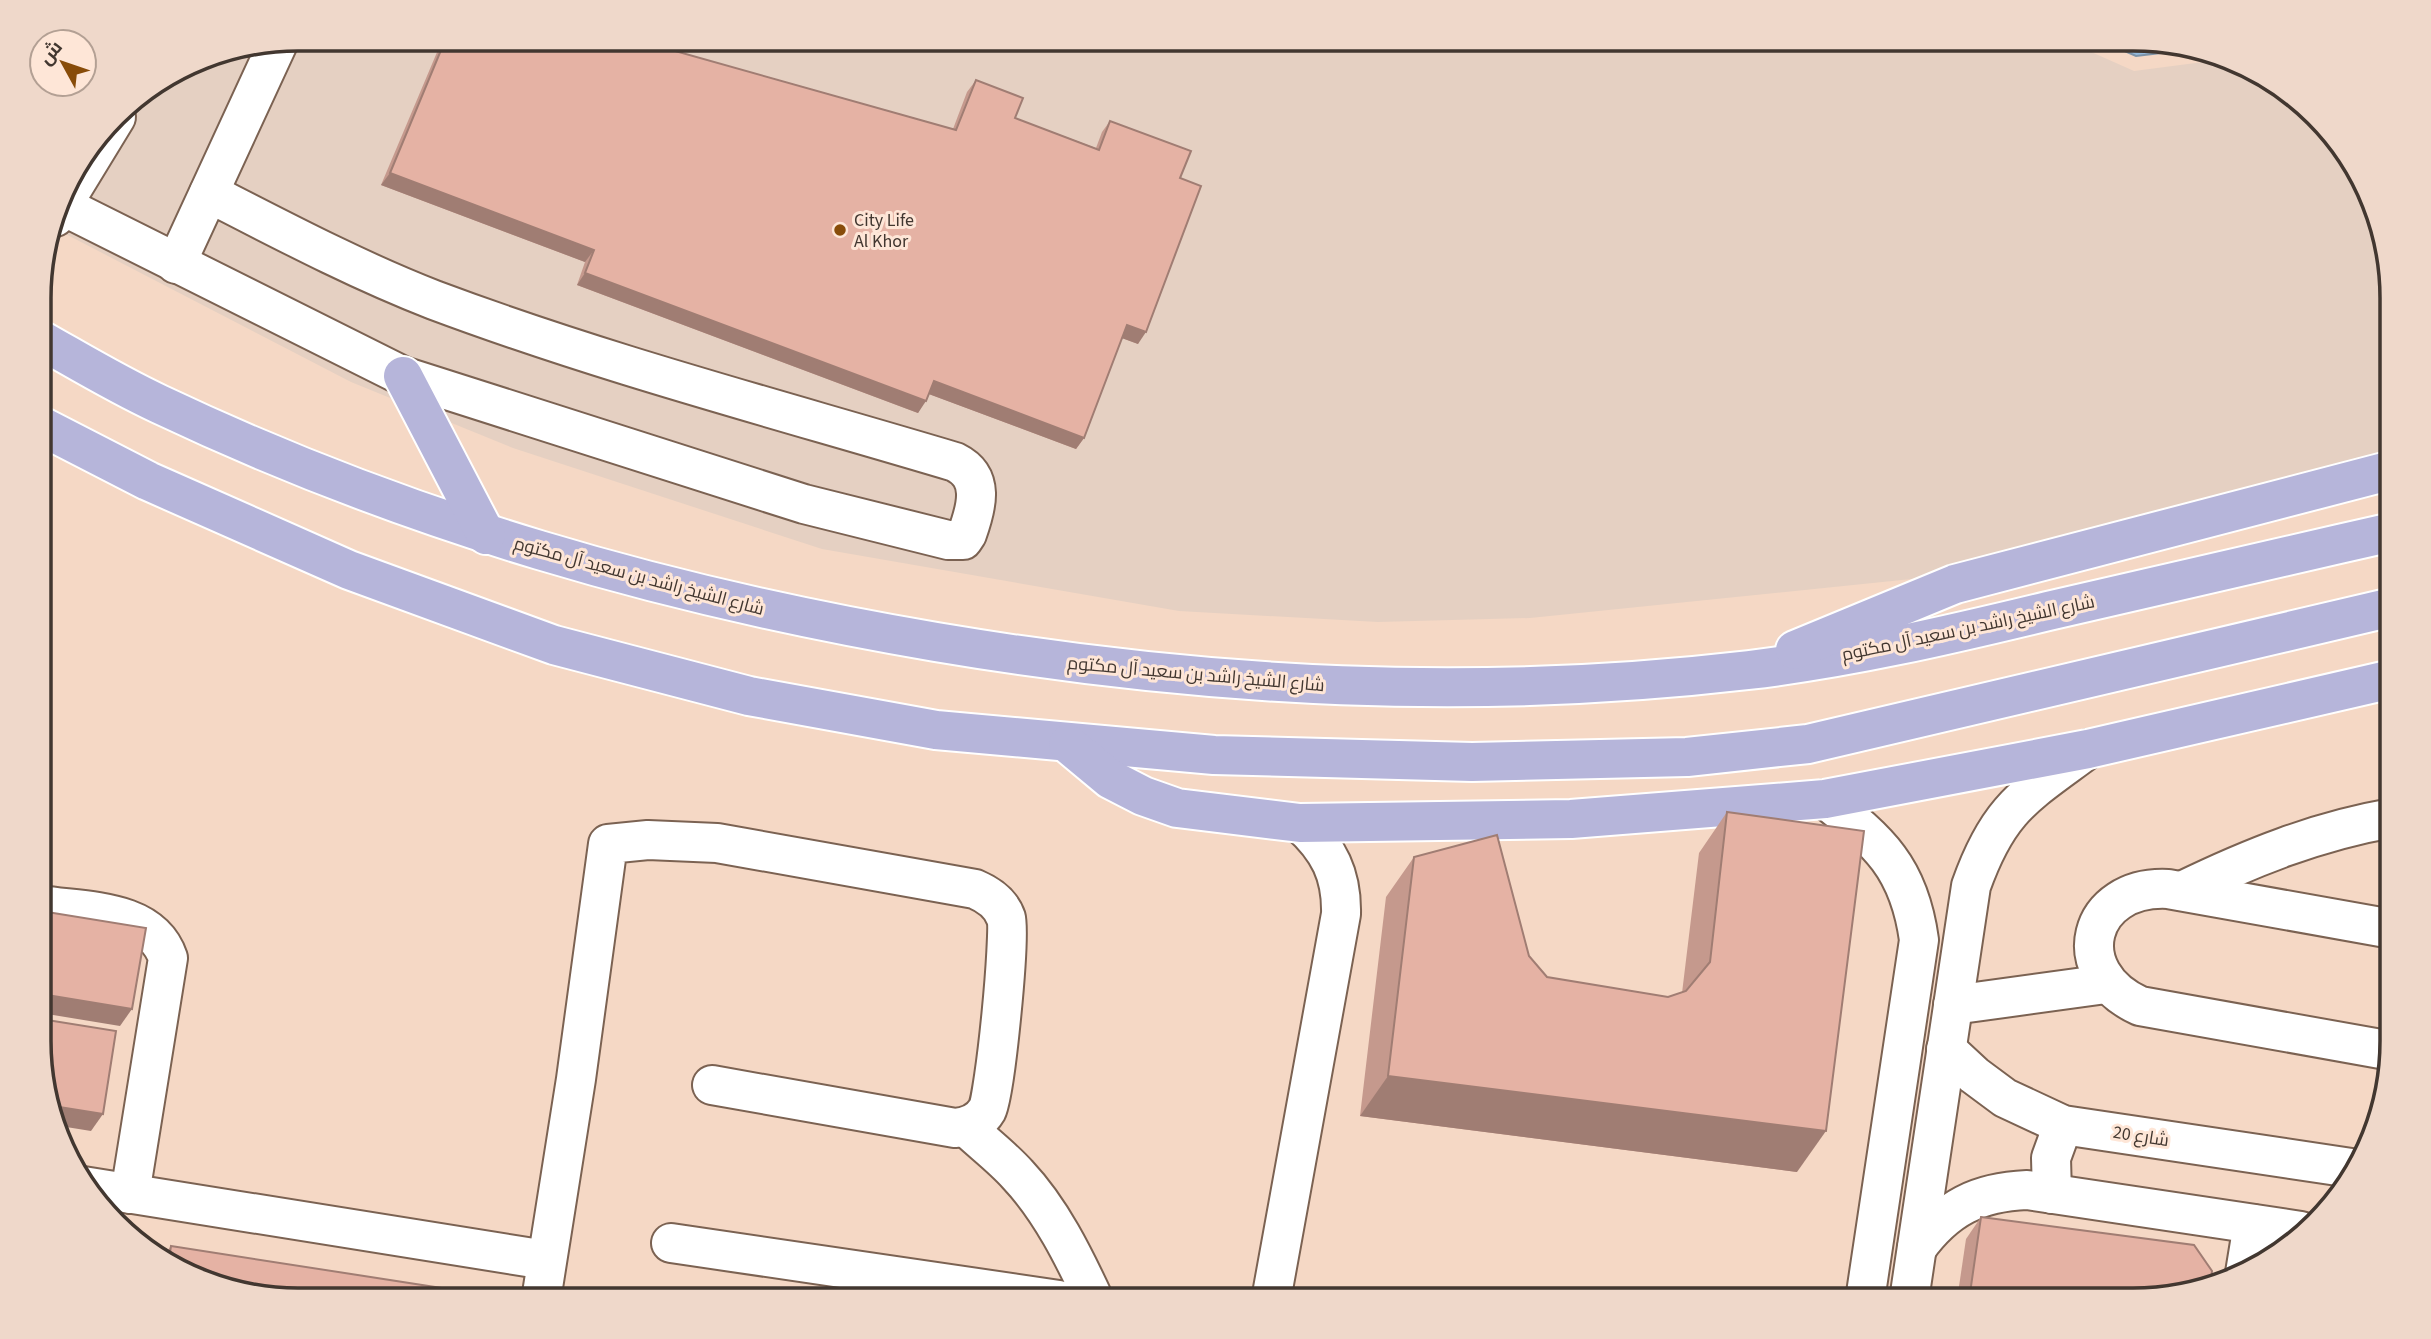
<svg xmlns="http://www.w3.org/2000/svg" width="2431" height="1339" font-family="'Source Sans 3',Cairo,sans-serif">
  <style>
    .industrial { fill: #e5d0c2 }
    .water { fill: #95badc; stroke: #7c93a8; stroke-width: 2 }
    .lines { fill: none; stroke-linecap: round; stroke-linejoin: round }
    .minor-casing { stroke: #7b6252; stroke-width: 42 }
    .major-casing { stroke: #fff; stroke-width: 42 }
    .minor { stroke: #fff; stroke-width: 38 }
    .major { stroke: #b6b5da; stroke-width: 38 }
    .wall { fill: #c5998d }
    .shaded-wall { fill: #a07d73 }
    .building { fill: #e5b2a4; stroke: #a07d73; stroke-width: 2 }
    .poi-dot { fill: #884c09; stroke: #fee6d7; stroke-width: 2.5 }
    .labels { text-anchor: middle; stroke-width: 6; stroke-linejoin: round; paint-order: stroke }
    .poi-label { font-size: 18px; fill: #423730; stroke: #fee6d7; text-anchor: start }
    .street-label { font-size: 18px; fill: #423730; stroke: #fee6d7 }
    .rim { fill: none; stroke: #423730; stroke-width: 3.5 }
  </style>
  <rect width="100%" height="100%" fill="#f5d8c5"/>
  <polygon class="industrial" points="298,39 2062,39 2134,71 2211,61 2274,84 2349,154 2392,281 2392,465 1931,577 1530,618 1378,622 1179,611 822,549 513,448 351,382 52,227 127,103 199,58"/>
  <polygon class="water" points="2097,39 2133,39 2178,51 2136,56"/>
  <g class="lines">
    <g class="minor-casing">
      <g id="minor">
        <path d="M59 204 403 376 804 504 948 540H963L967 534C977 506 985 477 955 462 781 410 605 364 434 300 357 270 283 231 209 193"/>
        <polyline points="55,217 116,117"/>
        <polyline points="176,264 278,43"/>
        <path d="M1825 799C1879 842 1909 867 1919 940L1865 1300"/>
        <path d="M2182 891C2250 858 2317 831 2392 818"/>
        <path d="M41 905C85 912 151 908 168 958L130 1194"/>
        <path d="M2392 929 2168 889C2087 885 2065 972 2140 1006L2392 1051"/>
        <polyline points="1953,1005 2106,984"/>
        <polyline points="1946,1049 1974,1075 2005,1098 2063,1125 2358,1169"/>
        <path d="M966 1127C983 1143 1003 1158 1018 1175 1051 1210 1074 1257 1094 1300"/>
        <polyline points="83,1186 546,1260"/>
        <polyline points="2052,1194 2051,1158 2063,1125"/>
        <polyline points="671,1243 1059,1300"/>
        <path d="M1917 1248C1946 1208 1978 1192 2027 1190L2301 1231"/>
        <polyline points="2245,1273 2253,1224"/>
        <path d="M541 1300 576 1079 608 844 648 840 717 843 975 889C989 895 1001 903 1006 918 1011 934 995 1096 987 1110 980 1122 968 1127 955 1128L712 1085"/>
        <path d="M1271 1300 1341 914C1342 875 1329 849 1300 823"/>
        <path d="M1909 1300 1971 886C1999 807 2025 796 2088 749"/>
      </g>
    </g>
    <g class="major-casing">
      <g id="major">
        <path d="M41 340C80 362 118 385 159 404 408 522 665 596 936 642 1209 688 1474 702 1749 670 1850 658 1949 635 2048 611 2162 585 2277 558 2392 532"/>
        <polyline points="403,376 486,535"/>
        <polyline points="41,426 148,481 349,570 554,645 749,696 936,730 1214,755 1472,762 1687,757 1808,744 2392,607"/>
        <polyline points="1795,650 1955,584 2392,470"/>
        <polyline points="1068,744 1110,779 1143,796 1177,808 1300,823 1571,819 1825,799 2088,749 2392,679"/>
      </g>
    </g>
    <use href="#minor" class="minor"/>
    <use href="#major" class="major"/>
  </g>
  <g class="wall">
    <polygon points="443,38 629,38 953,129 967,92 976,80 1015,118 1096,148 1102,132 1110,121 1180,178 1138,344 1122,338 1084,438 1076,449 929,394 918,413 577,285 585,262 381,185"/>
    <polygon points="1727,812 1797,1172 1360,1116 1386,897 1414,857 1529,956 1547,977 1668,997 1682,993 1699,853"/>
    <polygon points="1981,1217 2149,1300 1957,1300 1966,1239"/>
    <polygon points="171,1246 169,1266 161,1259"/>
  </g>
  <g class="shaded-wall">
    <polygon points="390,173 594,250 585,262 381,185"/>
    <polygon points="585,273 926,401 918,413 577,285"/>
    <polygon points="1127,325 1146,332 1138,344 1119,337"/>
    <polygon points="934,381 1084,438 1076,449 926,393"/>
    <polygon points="41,994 132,1009 120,1026 41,1013"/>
    <polygon points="1388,1076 1826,1131 1797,1172 1360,1116"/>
    <polygon points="53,1106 103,1114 91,1131 60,1126"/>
  </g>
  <g class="building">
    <polygon points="446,38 629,38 956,130 976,80 1023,98 1015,118 1099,150 1110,121 1191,151 1180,178 1201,186 1146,332 1127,325 1084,438 934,381 926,401 585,273 594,250 390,173"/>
    <polygon points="1727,812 1864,831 1826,1131 1388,1076 1414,857 1497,835 1529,956 1547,977 1668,997 1686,991 1710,962"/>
    <polygon points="41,911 146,928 132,1009 41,994"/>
    <polygon points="41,1019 116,1031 103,1114 53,1106 41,1074"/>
    <polygon points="1981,1217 2194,1245 2212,1271 2210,1288 2149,1300 1969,1300"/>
    <polygon points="171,1246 467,1292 473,1300 298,1300 169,1266 168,1265"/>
  </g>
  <circle class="poi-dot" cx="840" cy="230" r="7"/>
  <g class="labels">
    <g class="poi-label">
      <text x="854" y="226">City Life<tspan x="854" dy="21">Al Khor</tspan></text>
    </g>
    <g class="street-label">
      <text transform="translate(639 576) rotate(15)" y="6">شارع الشيخ راشد بن سعيد آل مكتوم</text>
      <text transform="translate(1968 628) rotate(-12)" y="6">شارع الشيخ راشد بن سعيد آل مكتوم</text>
      <text transform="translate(1196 674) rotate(5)" y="6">شارع الشيخ راشد بن سعيد آل مكتوم</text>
      <text transform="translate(2141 1136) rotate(9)" y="6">شارع 20</text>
    </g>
  </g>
  <path d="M0 0H2431V1339H0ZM298 51H2133A247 247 0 0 1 2380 298V1041A247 247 0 0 1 2133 1288H298A247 247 0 0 1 51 1041V298A247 247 0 0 1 298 51Z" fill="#efd8ca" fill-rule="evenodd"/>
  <path class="rim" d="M298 51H2133A247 247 0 0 1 2380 298V1041A247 247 0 0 1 2133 1288H298A247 247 0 0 1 51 1041V298A247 247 0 0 1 298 51Z"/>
  <g transform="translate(63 63) rotate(310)"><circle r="33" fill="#fee6d7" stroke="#b3a094" stroke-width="2"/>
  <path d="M0-5L12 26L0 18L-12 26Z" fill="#884c09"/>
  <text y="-10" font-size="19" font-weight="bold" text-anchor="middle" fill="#423730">ش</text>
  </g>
</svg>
